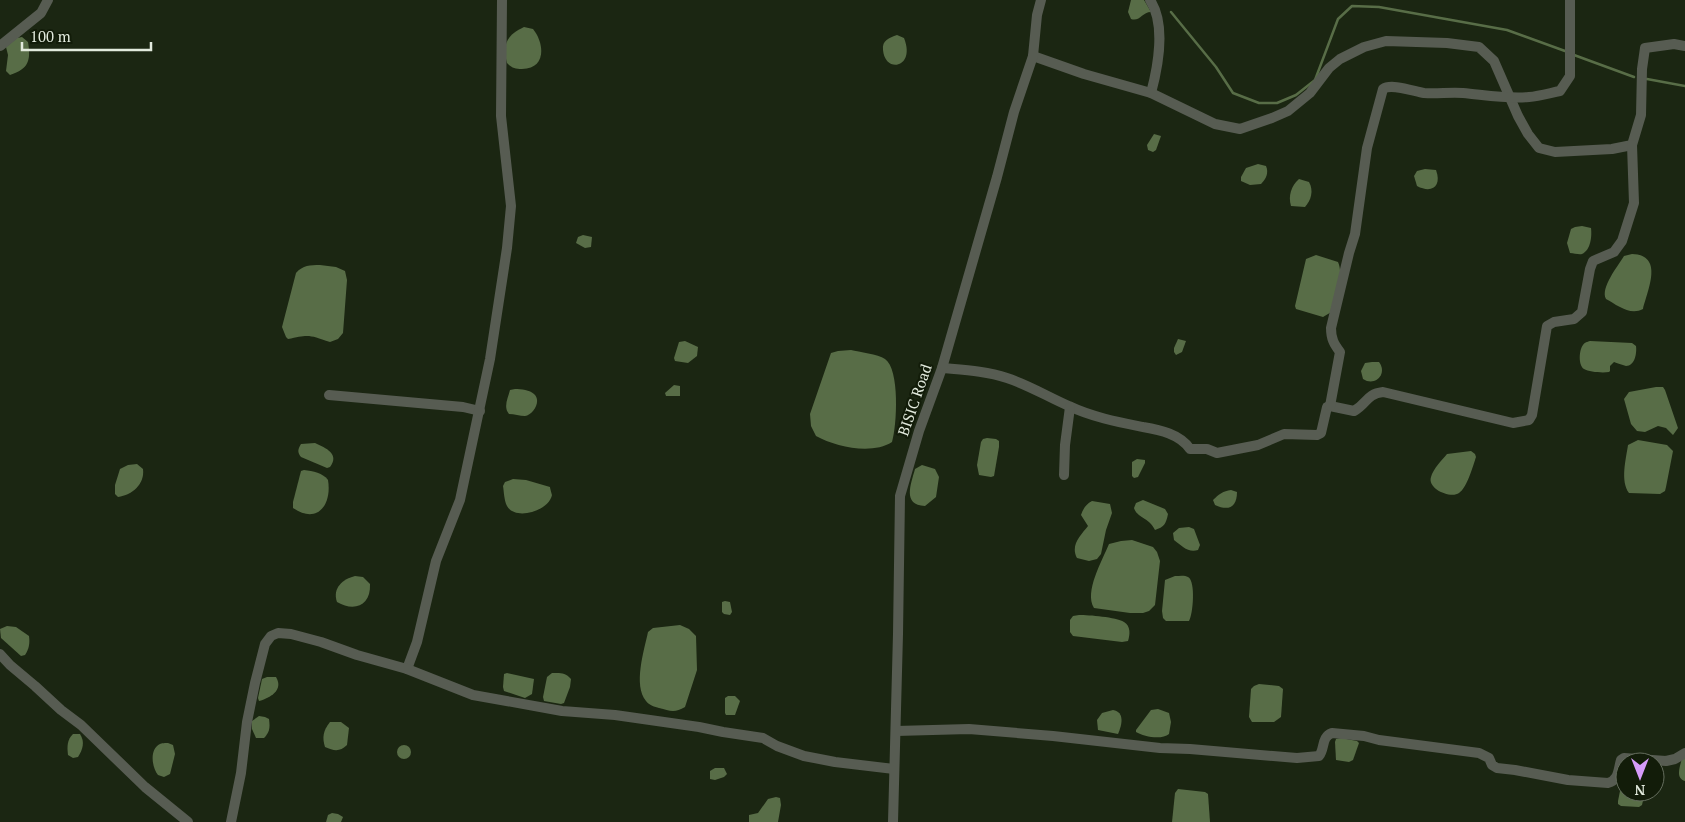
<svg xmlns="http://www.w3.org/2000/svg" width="1685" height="822" font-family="'PT Serif',serif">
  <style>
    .water { fill: #586d47 }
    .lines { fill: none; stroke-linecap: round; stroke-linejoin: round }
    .stream { stroke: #586d47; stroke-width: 2.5 }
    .minor { stroke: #575c52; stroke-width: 10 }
    .labels { text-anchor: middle; stroke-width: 4.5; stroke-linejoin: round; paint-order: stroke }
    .street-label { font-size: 15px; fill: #e2eadd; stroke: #121c09 }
  </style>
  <rect width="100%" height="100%" fill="#1b2612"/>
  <g class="water">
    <path d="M1131 0H1144L1151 12C1142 12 1140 22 1131 19L1128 12Z"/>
    <path d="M524 27 533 29C545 44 546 69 522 69 515 69 512 68 507 63 502 44 507 35 524 27Z"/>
    <path d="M897 35 904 38C916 68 885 74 883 50 882 40 889 38 897 35Z"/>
    <path d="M22 37 28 42C31 60 29 69 10 75L6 71 8 55 6 47 17 38Z"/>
    <polygon points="1154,134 1161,136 1156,150 1153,152 1148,150 1147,145"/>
    <path d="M1258 164 1266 166C1269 173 1266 179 1261 184L1250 185 1241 181V177L1246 168Z"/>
    <path d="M1425 169 1436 170C1442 186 1432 194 1417 186L1414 176 1417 171Z"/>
    <path d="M1299 179 1309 182C1314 191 1311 200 1305 207L1291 206C1288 196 1291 186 1299 179Z"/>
    <path d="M1582 226 1591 228C1592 236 1591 250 1582 254 1579 255 1574 253 1570 253L1567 243 1571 229 1575 227Z"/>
    <polygon points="583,235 592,237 591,247 585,248 576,243 578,237"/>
    <path d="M1632 254C1664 255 1648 289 1643 309 1630 316 1617 305 1606 299 1600 288 1618 266 1624 256Z"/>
    <path d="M1316 255 1338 262C1344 275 1336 297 1333 311L1323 317 1296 309 1295 306 1306 259Z"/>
    <path d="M320 265 336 267 345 271 347 280 343 333 338 339 330 342C310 335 309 334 288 339L286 337 282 327 296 273C303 265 310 265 320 265Z"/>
    <polygon points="1178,339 1186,341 1182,352 1176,355 1174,352 1174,348"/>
    <polygon points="685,341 698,347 697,356 688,363 675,361 674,358 679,342"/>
    <path d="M1590 341 1632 343 1636 346C1637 353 1635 366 1626 366 1622 365 1617 363 1614 362L1610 366V371L1609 372C1602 373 1589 372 1584 369 1578 365 1579 350 1583 345 1585 342 1587 342 1590 341Z"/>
    <path d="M851 350C859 352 878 354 885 359 900 369 897 426 892 442 872 455 836 447 816 436L811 426 810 414 831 353 838 351Z"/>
    <path d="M1372 362H1379C1388 374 1375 387 1363 379L1361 371 1365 363Z"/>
    <polygon points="674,385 680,386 680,396 666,396 665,393"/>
    <polygon points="1656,387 1663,387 1665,390 1678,428 1673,435 1666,428 1658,426 1645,432 1637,431 1631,424 1624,399 1629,392"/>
    <path d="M515 389C521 389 530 390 534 394 542 401 533 415 525 416 520 416 514 414 509 414 503 407 508 398 510 390Z"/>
    <polygon points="987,438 996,439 999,441 999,447 994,476 991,477 979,475 977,465 981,442 983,439"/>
    <path d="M1638 440 1667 445 1673 451 1666 487 1665 491 1660 494 1629 493C1620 481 1626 459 1628 445Z"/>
    <path d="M315 443C326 448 340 454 330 467L327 468 301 457C297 452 298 449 301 444Z"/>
    <path d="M1471 451 1475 454 1476 457C1473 466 1467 488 1459 493 1451 499 1427 489 1431 477 1433 469 1442 460 1447 454Z"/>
    <polygon points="1137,459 1145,460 1145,463 1138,477 1134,478 1132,476 1132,462"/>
    <path d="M137 464 143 469C145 484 132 495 118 497L115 494V485L120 469 128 465Z"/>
    <path d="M922 465 935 469 939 477 936 497 925 506C902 505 911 484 915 469Z"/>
    <path d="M304 470C313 471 323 473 328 480 332 504 318 525 293 508V502L301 471Z"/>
    <path d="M513 479 526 480 550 487C550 488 552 495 552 495 549 511 515 521 507 506 504 500 504 492 503 486L505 482Z"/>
    <path d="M1231 490 1237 492C1237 508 1228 511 1215 505L1213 500C1219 494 1223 491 1231 490Z"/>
    <path d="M1143 500 1165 509 1168 514C1166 524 1164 527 1155 530 1149 517 1137 518 1134 508L1136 503Z"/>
    <path d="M1092 501 1110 504 1112 513 1106 530 1101 554 1097 559 1089 561 1077 558C1070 545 1081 535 1088 526L1081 515C1083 509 1086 504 1092 501Z"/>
    <path d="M1179 528 1189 527 1194 529 1200 545 1198 550C1188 553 1182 546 1174 540L1173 533Z"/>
    <path d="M1132 540 1153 547 1157 552 1160 561 1155 605 1149 611 1143 613H1130L1094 608C1084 592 1102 561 1109 544L1121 541Z"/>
    <path d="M355 576 363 577 370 584C371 606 354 612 337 602 332 588 343 579 355 576Z"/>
    <path d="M1175 576C1179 576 1185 575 1188 577 1196 581 1193 615 1189 621H1166L1163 618 1162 611 1165 580Z"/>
    <polygon points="725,601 730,602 732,612 730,615 724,614 722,612 722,602"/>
    <path d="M1079 615C1089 615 1116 617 1124 622 1131 626 1130 635 1128 641L1122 642 1073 636 1070 632V620L1073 616Z"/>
    <path d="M680 625 689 629 696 636 697 670 685 707C675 713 670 711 659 708 655 707 649 705 646 701 633 685 644 651 648 632L653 628Z"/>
    <path d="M7 626 16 627 29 636C30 643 29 649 25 655L21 656 1 638 0 629Z"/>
    <polygon points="507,673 534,679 532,694 525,698 504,691 503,687 504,674"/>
    <path d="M552 673C560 673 565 672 571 679L570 687 564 703 561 704 544 701 543 697 547 677Z"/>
    <path d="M267 677H276C284 690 270 698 259 701L258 698 262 679Z"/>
    <polygon points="1259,684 1279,686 1283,689 1281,717 1274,722 1252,722 1249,717 1251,689 1254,686"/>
    <polygon points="728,696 735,696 740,701 735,715 726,715 725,713 725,698"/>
    <path d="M1158 709 1169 713 1171 722 1169 734C1162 740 1144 737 1136 732V730L1151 710Z"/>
    <path d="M1113 710C1125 712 1122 725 1118 734L1098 730 1097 720 1102 713Z"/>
    <path d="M259 716 265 717 269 719C270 727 270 732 264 738H256L252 729V721Z"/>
    <path d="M330 722H341L349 728 347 745C340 752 334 751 325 747 322 737 323 731 330 722Z"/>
    <path d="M73 734H80C85 742 83 749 78 757L73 758 68 755C67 746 67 740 73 734Z"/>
    <polygon points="1341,738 1357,741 1359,743 1353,760 1349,762 1336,760 1335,742 1336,739"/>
    <path d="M168 743 173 745 175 754 170 774 164 777 158 775C152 768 149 749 160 744 161 743 166 743 168 743Z"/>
    <circle cx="404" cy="752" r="7"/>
    <path d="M1685 756V781C1675 778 1680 767 1682 758Z"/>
    <polygon points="715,768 724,768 727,774 724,777 715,780 710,779 710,771"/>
    <polygon points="1625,780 1625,792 1645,792 1642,805 1639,807 1621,806 1618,804 1618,801 1622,781"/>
    <polygon points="1178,789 1205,792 1208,794 1210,822 1172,822 1175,793"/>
    <polygon points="776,797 780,798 781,805 778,822 749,822 749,815 758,813 768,799"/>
    <polygon points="332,813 338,814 343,817 341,822 326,822 328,815"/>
  </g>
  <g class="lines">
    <g class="stream">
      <polyline points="1171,12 1216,67 1233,93 1259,103 1277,103 1296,95 1315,80 1338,19 1352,6 1379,7 1507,30 1565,51"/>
      <polyline points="1574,55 1634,77"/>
      <polyline points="1647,79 1685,86"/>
    </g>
    <g class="minor">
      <path d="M1150 0C1166 24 1158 67 1151 93"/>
      <polyline points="0,46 41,13 48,0"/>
      <polyline points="1033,56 1084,74 1151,93 1215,124 1240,129 1272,118 1288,111 1310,93 1329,68 1340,59 1364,47 1386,41 1447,43 1479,47 1494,61 1518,116 1528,134 1539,148 1555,152 1612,149 1632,145 1641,115 1642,69 1645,48 1674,44 1685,46"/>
      <path d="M942 368C964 370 986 371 1007 378 1029 385 1048 397 1069 406 1092 417 1118 422 1143 427 1160 430 1180 434 1190 449H1207L1217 453 1258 445 1284 434 1317 435 1321 433 1327 407 1330 406 1354 411C1367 404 1366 394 1383 392L1513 423 1529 420 1532 415 1547 326 1554 322 1574 319 1582 312 1590 269 1593 261 1614 252 1622 241 1634 203 1632 145"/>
      <polyline points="329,395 463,407 480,411"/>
      <path d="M1330 406 1340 352C1334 344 1331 339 1331 328L1349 253 1355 234 1367 148 1383 89C1391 83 1413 91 1424 93 1437 94 1450 92 1463 93 1485 95 1507 99 1529 97 1539 96 1550 93 1560 91L1570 76V0"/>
      <polyline points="1064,475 1065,445 1070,407"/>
      <polyline points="0,654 10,665 35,686 61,710 81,725 145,787 188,822"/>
      <polyline points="407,669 417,642 436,561 460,500 490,359 507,248 511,206 501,116 502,0"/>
      <path d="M896 731 969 729 1053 736 1160 748 1190 749 1297 758 1319 756C1325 749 1321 737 1332 733L1364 736 1379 740 1479 753 1489 758 1492 765 1497 768 1515 770 1568 780 1608 783C1619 780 1618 770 1621 760L1624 758 1666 761 1675 759 1685 753"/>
      <polyline points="231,822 241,773 247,722 255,683 265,644 271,636 278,633 291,634 321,642 357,655 407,669 473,695 562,711 615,715 699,727 723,732 763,738 777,746 804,756 835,762 894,769"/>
      <polyline points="893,822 898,634 900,496 919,431 942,368 997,177 1014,112 1033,56 1037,15 1041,0"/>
    </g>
  </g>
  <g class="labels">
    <g class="street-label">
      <text transform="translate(915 400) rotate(-71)" y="5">BISIC Road</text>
    </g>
  </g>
  <g transform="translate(1640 777) rotate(180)"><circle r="24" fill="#121c09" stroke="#656e5e"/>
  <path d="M0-4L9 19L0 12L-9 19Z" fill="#d69bfa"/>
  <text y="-8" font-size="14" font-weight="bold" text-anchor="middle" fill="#e2eadd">N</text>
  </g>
  <path d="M22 42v8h129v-8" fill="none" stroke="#e2eadd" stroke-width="2.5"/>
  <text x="30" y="42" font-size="15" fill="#e2eadd" stroke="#121c09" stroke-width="4" paint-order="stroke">100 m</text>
</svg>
